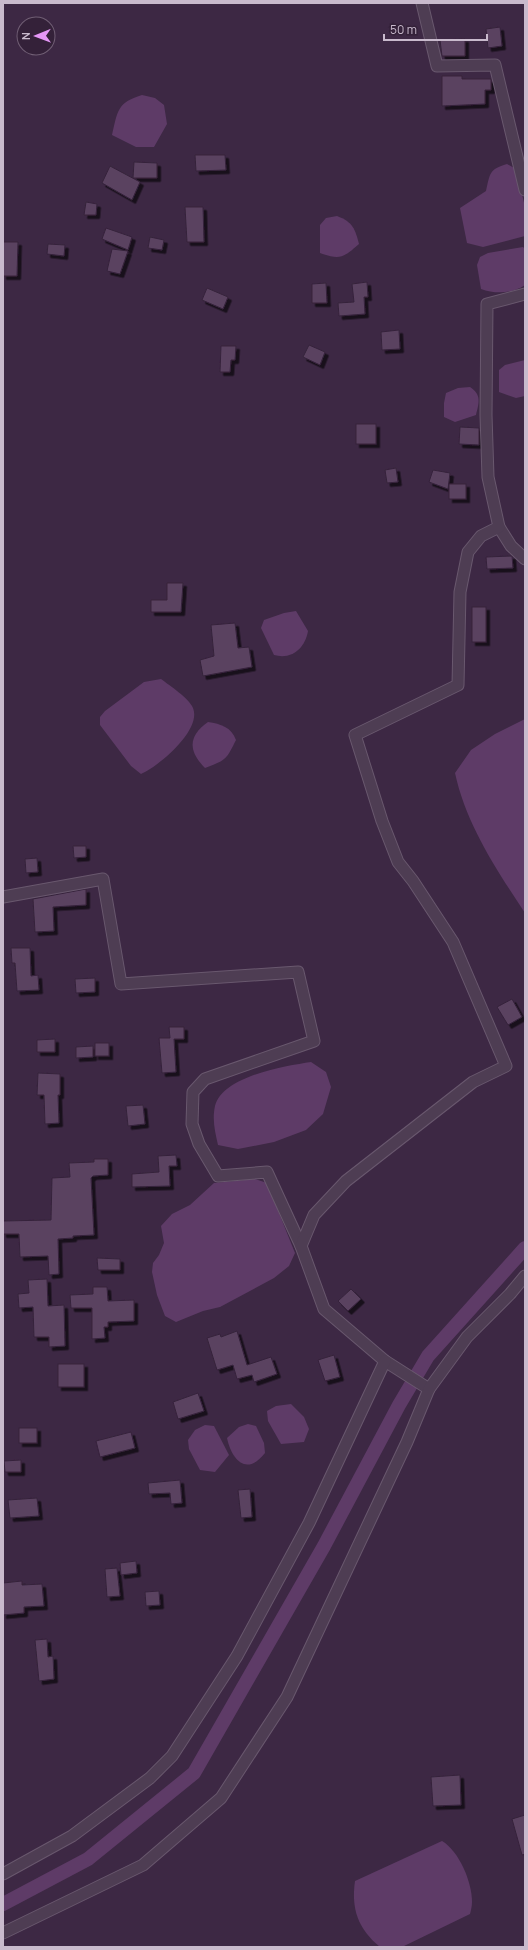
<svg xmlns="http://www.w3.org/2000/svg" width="528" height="1950" font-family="Manrope,sans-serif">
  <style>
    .water { fill: #5e3b67 }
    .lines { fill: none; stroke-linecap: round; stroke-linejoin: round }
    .canal { stroke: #5e3b67; stroke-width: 14 }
    .building { fill: #5a4261; stroke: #36233b; filter: url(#shadow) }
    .minor-casing { stroke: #69586e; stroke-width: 13 }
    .minor { stroke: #4e3d53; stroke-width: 11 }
  </style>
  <defs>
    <filter id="shadow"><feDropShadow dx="3.5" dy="3.5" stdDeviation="0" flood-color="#0009"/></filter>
  </defs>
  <rect width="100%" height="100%" fill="#3d2844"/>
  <g class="water">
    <path d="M142 95 155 98 164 105 167 124 154 147H136L112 135C118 110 117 103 142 95Z"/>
    <path d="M507 164 516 169 525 207V236L483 247 467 243 460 208 486 191C490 174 489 169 507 164Z"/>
    <path d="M337 216C353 222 355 229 359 244 343 258 340 260 320 253V225L326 218Z"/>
    <path d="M523 247 525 249V285C512 294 495 294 481 289L477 265 480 257 488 253Z"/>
    <polygon points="525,360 525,396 516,398 499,392 499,370 505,365"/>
    <path d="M470 387C482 395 479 403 476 415L455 422 444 417V403L446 393 458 388Z"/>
    <path d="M296 611 308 631C305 648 292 660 274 655L261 628 264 620 284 613Z"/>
    <path d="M161 679C170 686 189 698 193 708 202 730 159 766 141 774L131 766 100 725V717L105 711 144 682Z"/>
    <path d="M525 719V913C496 869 466 824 455 773L471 750 495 734Z"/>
    <path d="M208 722C221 724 231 727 236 740 226 760 226 760 205 768 188 751 188 736 208 722Z"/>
    <path d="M311 1062 326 1072 331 1087 323 1114 306 1130 274 1142 238 1149 218 1145C215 1132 212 1120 215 1106 223 1076 285 1066 311 1062Z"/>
    <polygon points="255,1179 267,1183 295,1253 289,1266 274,1278 220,1307 203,1311 176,1322 165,1316 157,1295 152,1272 153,1263 159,1255 164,1243 161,1226 172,1214 190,1205 214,1183"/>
    <polygon points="291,1404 304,1417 309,1429 304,1442 281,1444 268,1421 267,1411 276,1406"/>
    <path d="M248 1424 256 1426 264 1443 265 1453C247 1476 232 1461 227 1438L239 1427Z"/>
    <polygon points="205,1425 214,1426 229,1455 215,1472 200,1470 189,1449 188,1440 195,1430"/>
    <path d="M442 1841C459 1851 472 1882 472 1902 472 1906 471 1910 470 1914L402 1947H380C358 1929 351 1909 355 1881Z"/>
  </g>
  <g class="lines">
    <polyline class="canal" points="3,1904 88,1859 194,1773 324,1546 399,1405 428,1356 525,1248"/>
  </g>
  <g class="building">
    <polygon points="500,27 502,46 488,48 486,29"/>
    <polygon points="465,39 465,56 442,56 440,40"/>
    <polygon points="442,76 462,76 462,79 491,79 491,90 485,90 485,104 442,106"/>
    <polygon points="195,155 225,155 226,170 196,171"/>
    <polygon points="134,162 157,163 157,178 133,178"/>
    <polygon points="110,166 140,182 132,200 102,183"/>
    <polygon points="86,202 97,204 96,215 84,215"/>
    <polygon points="185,207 203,207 204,242 187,242"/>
    <polygon points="106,228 132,237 128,250 102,239"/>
    <polygon points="150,237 164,240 162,250 148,248"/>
    <polygon points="3,242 18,242 17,276 3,276"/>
    <polygon points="48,244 65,245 64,256 47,254"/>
    <polygon points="112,249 128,251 120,274 107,271"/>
    <polygon points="367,282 368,297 364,297 365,314 339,316 338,303 354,302 352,284"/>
    <polygon points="326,283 327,303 312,303 312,284"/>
    <polygon points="207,288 228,297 223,309 202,300"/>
    <polygon points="399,330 400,349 382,350 381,332"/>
    <polygon points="309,345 325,352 320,365 303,357"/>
    <polygon points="221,346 236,346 235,360 231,360 230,372 220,372"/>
    <rect x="356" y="424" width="20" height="20"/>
    <polygon points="460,427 479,428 479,445 459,444"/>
    <polygon points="396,468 398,482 387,483 385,470"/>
    <polygon points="433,470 450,473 448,489 429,482"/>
    <rect x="449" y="484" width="17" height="15"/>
    <polygon points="512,556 513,568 487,569 486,557"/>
    <polygon points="167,583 183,583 181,612 151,612 151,600 167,600"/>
    <rect x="472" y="607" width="14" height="35"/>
    <polygon points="235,623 238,648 249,647 252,667 203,676 200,660 214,656 211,625"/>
    <polygon points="73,846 86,846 86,857 74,858"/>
    <polygon points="37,858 38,872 26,873 25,859"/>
    <polygon points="86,889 86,905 53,907 54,931 35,932 33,899"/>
    <polygon points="11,948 30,948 31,976 38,975 39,990 17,991 15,963 12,963"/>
    <polygon points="95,978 95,992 76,993 75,979"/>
    <polygon points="512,999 522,1017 508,1025 497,1007"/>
    <polygon points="169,1027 184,1027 184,1039 174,1039 176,1072 162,1073 159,1038 170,1038"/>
    <polygon points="55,1039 55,1052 37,1052 37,1040"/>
    <rect x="95" y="1043" width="14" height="13"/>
    <polygon points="93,1046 93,1057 76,1058 76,1047"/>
    <polygon points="38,1073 60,1074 60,1095 58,1095 59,1123 45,1124 44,1095 37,1095"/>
    <polygon points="143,1105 145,1124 128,1126 126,1106"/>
    <polygon points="176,1155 177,1166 169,1166 170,1186 132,1187 132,1174 159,1172 158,1156"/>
    <polygon points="94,1159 108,1159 108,1175 93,1176 91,1178 94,1235 73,1236 73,1238 58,1239 59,1274 49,1275 48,1256 20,1257 19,1234 3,1234 3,1221 51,1220 52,1178 70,1177 69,1163 94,1162"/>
    <polygon points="97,1258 120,1259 120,1270 98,1270"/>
    <polygon points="47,1279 48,1306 64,1305 65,1346 49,1347 49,1337 34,1337 33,1307 19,1308 18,1294 29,1293 28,1280"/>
    <polygon points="93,1287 107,1287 108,1301 134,1300 134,1321 108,1322 108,1327 104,1327 105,1338 92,1339 92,1308 71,1308 70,1295 93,1294"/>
    <polygon points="351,1289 361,1299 348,1311 338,1301"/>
    <polygon points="237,1331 247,1365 271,1357 277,1374 254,1382 252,1375 237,1379 233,1365 217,1370 207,1338 220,1334 221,1337"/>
    <polygon points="334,1355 340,1377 325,1381 318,1360"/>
    <rect x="58" y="1364" width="26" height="23"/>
    <polygon points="198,1393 204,1411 178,1419 173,1402"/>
    <rect x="19" y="1428" width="18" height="15"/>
    <polygon points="131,1432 135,1448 100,1457 96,1441"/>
    <polygon points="21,1460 21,1472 5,1472 4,1461"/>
    <polygon points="180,1480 182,1503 171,1504 170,1493 149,1494 148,1483"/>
    <polygon points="250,1489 252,1517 241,1518 238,1490"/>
    <polygon points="37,1498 39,1516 10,1518 8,1500"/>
    <polygon points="136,1561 137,1573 121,1575 120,1563"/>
    <polygon points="117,1568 120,1596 107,1597 105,1569"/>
    <polygon points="22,1581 22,1585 42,1584 44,1606 24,1607 24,1613 3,1615 3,1583"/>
    <polygon points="159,1591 160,1605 146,1606 145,1592"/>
    <polygon points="47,1639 48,1657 53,1656 54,1679 39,1681 35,1640"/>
    <polygon points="460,1775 461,1805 433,1806 431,1777"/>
    <polygon points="525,1815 525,1854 522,1855 512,1819"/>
  </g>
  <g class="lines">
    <g class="minor-casing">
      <g id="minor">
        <polyline points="422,3 437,66 495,65 525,190"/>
        <polyline points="499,527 511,546 525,559"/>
        <polyline points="3,897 103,879 121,984 298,972 314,1041 205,1079 193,1092 192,1124 199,1144 218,1176 267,1172 301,1246"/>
        <polyline points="429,1389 385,1361 324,1309 301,1246 314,1215 346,1181 473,1082 506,1066 453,942 413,881 398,862 382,821 355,735 458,685 460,592 468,552 481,536 499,527 488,477 486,415 487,304 525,294"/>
        <polyline points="3,1874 72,1836 150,1778 172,1756 237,1656 309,1523 385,1361"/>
        <polyline points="3,1933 143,1865 221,1798 287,1697 407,1442 429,1389 467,1337 510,1294 525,1276"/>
      </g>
    </g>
    <use href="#minor" class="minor"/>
  </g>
  <rect width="528" height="1950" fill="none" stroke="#c9bacd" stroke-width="8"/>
  <g transform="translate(36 36) rotate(269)"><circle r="19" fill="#342139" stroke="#705e74"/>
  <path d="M0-3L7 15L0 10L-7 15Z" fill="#e596f6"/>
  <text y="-6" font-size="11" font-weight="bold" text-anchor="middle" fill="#c9bacd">N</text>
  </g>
  <path d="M384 34v6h103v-6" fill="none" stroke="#c9bacd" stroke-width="2"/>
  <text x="390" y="34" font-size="12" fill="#c9bacd" stroke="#342139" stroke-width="3" paint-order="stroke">50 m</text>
</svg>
